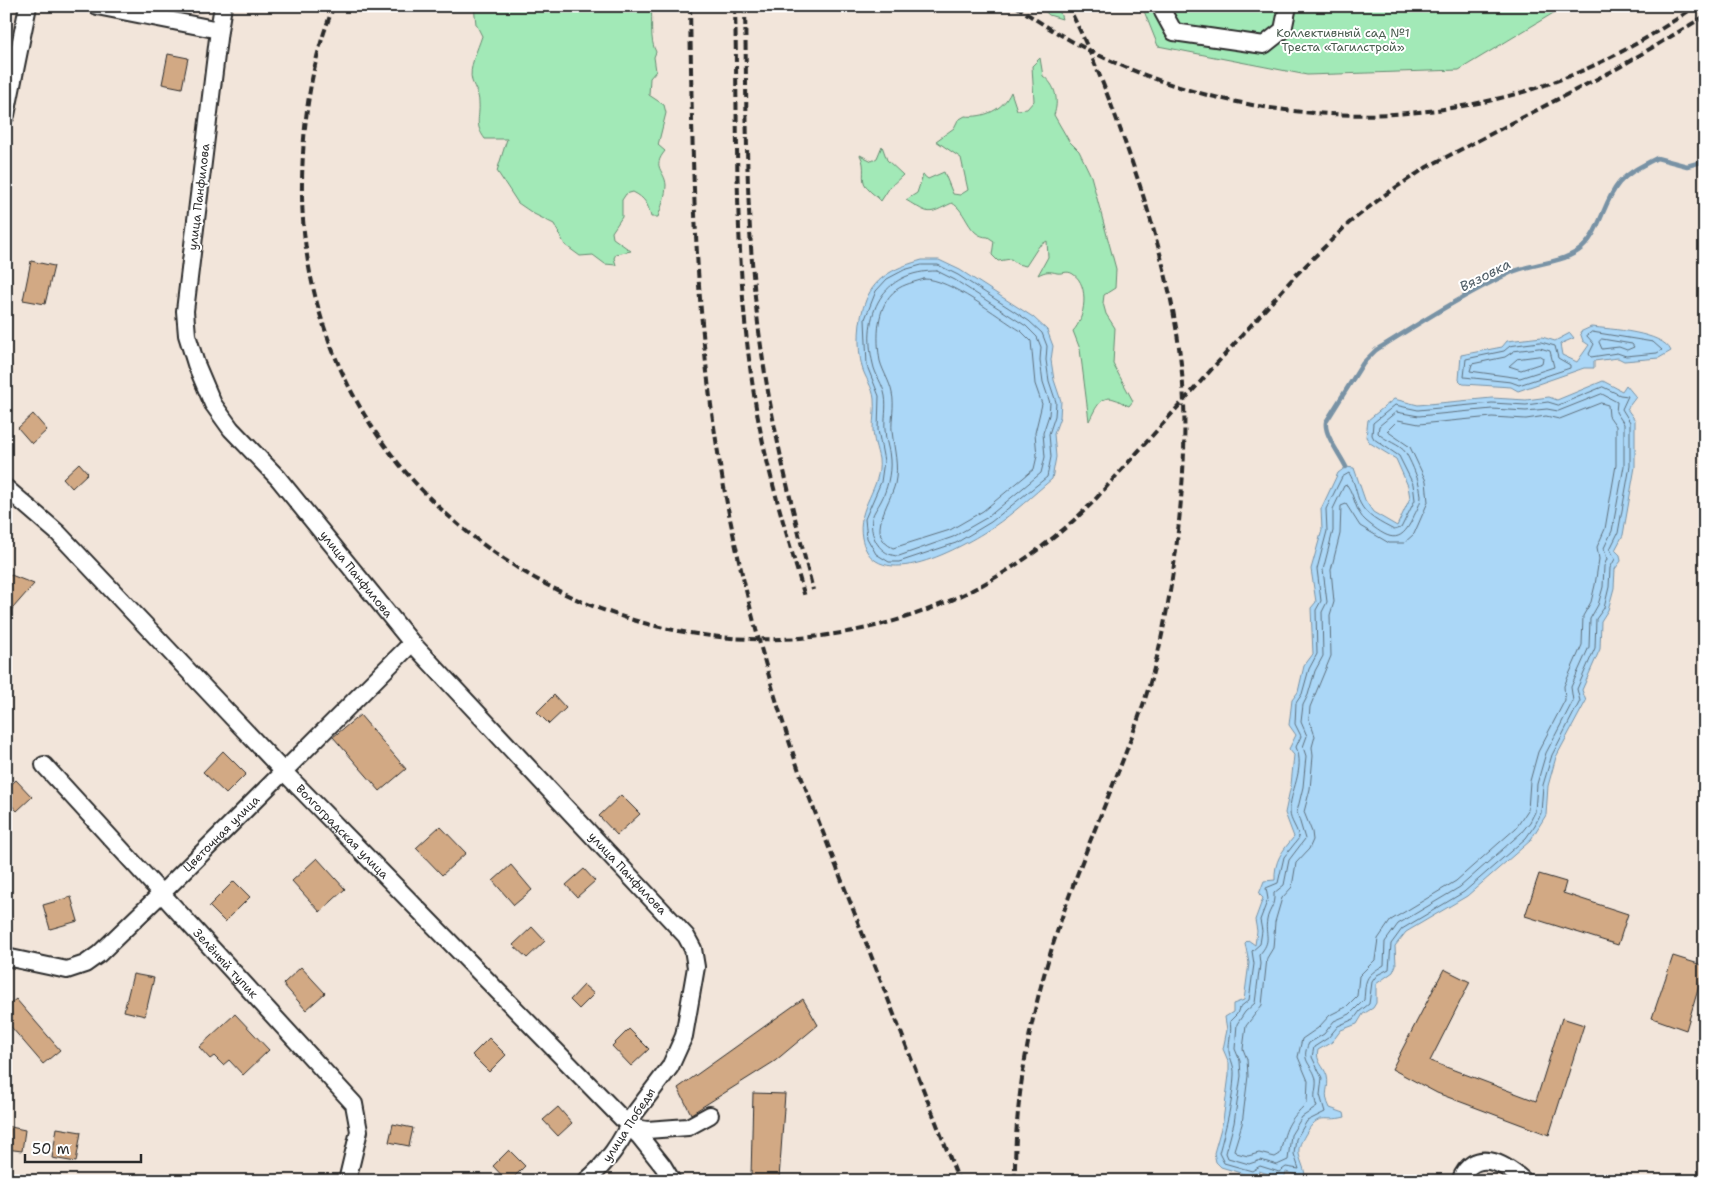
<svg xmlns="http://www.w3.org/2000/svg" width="1711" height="1187" font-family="'Shantell Sans',sans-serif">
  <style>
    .green { fill: #a2e9b7; stroke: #668a71 }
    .water { fill: #abd7f7; stroke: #7892a5 }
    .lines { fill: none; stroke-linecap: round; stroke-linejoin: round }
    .shore { stroke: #5e707d; stroke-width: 1 }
    .stream { stroke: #7892a5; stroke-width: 4.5 }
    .building { fill: #d2a984; stroke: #2b2b2b }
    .minor-casing { stroke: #2b2b2b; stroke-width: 20 }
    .minor { stroke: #fff; stroke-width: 16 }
    .rail { stroke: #2b2b2b; stroke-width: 4; stroke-dasharray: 8 4; stroke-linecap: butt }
    .labels { text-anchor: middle; stroke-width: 4; stroke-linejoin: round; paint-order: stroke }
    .park-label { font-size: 12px; fill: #495a4e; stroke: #fff }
    .street-label { font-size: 12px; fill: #2b2b2b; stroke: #fff }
    .water-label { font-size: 14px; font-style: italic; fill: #515f68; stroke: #fff }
  </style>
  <rect width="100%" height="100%" fill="#f2e5da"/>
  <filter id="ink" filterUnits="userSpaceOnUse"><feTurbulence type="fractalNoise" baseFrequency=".02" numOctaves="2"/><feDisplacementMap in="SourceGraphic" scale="10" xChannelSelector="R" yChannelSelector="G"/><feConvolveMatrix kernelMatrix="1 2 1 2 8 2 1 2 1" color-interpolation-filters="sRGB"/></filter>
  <g filter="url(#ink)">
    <g class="green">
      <path d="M474 6H651C653 20 649 40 656 52L654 57 656 71 650 78 649 95 664 105 666 113 658 145 665 151C651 168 665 170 666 185 666 195 661 208 658 217H651C648 204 645 198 633 192L626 194 622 200V217L612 232 613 238 631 251 616 254 614 258 616 265 605 264 593 255 580 256 565 245 554 224 534 214 518 203 497 171 507 139H485C474 124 480 119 479 103 479 94 475 89 472 81 468 68 478 49 482 36L476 24Z"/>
      <polygon points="1039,6 1058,6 1062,19 1049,15"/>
      <polygon points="1142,6 1565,6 1459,70 1307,75 1158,46"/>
      <path d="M1040 58 1043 76C1056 85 1059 101 1054 115L1069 141 1079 151 1091 176 1116 269 1115 288 1104 295 1103 303 1106 314 1115 328 1113 364 1133 401 1129 406C1123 404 1119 400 1114 399 1100 394 1094 412 1089 421L1080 349 1073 331C1085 319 1090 285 1073 274 1067 270 1063 274 1057 273 1049 271 1046 271 1038 275L1048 257 1047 241 1039 246 1026 266 1017 264 1011 259 998 261 992 255 994 241 988 237C968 237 967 211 952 203 927 215 931 215 906 200L917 193 923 175 928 179 944 172 953 194 960 195 968 190 961 158 936 141 954 128 958 120 965 116C984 118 1003 110 1011 92L1017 110 1027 109 1034 101 1032 66Z"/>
      <path d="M882 146 887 160 903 175 890 187 881 201C877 196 869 192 866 186 860 179 867 167 860 155L872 161 877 158Z"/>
    </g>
    <g class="water">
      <path d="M922 260H939L960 270 1033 317 1047 330 1053 346 1051 360 1054 380 1061 401 1060 417 1054 434 1056 457 1052 479C1033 495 1014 513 993 527 964 546 874 598 862 538 856 506 882 489 879 459 877 449 873 439 873 429 873 419 875 409 874 399 873 387 865 378 862 367 857 347 858 319 866 300 876 275 898 267 922 260Z"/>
      <path d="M1591 327C1610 329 1663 332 1671 351L1659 358 1624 361 1618 358 1594 361V368H1584L1518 391 1511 387 1463 384 1459 380 1461 355 1502 347 1507 341 1542 337 1555 341 1570 333 1574 338 1560 344 1562 355 1577 362 1589 345 1583 341 1580 332Z"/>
      <path d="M1603 381 1622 391 1626 385 1636 397 1627 409 1635 420V467L1623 535 1615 550 1620 555 1621 561 1615 569 1614 588 1608 610 1601 621 1600 649 1582 690 1586 701 1556 757 1548 786 1546 815 1530 841 1467 896 1406 932 1395 946 1396 965 1393 972 1376 984V1003L1373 1008 1363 1014 1357 1024 1341 1030 1332 1042 1318 1050C1315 1061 1324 1066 1327 1076 1330 1089 1322 1092 1330 1108L1344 1113 1345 1117C1323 1123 1320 1110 1305 1135 1302 1141 1298 1146 1299 1154 1301 1164 1306 1170 1305 1181H1294L1296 1175 1286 1172 1284 1179 1259 1171 1257 1178 1221 1167 1216 1162 1214 1153 1223 1121 1229 1075V1063L1223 1049 1227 1030 1225 1017 1233 1012V1004L1244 1000 1249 963 1245 943 1248 940 1255 945 1257 931 1255 920 1263 898 1259 894 1264 881 1275 880C1274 861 1282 851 1294 837L1285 813 1291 785 1294 755 1289 749 1296 735 1289 725 1292 700 1298 692 1304 666 1313 654 1311 608 1316 602 1311 569 1322 530 1321 509 1338 473 1346 467 1354 468 1365 500 1373 512 1397 526 1410 498 1408 486 1396 459 1370 443 1366 437 1368 420 1394 399 1418 405 1492 398 1526 400 1549 397 1557 400Z"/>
    </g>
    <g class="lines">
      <g class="shore">
        <polygon points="922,265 938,265 958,275 1029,321 1042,333 1047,346 1046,360 1049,381 1056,402 1055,416 1049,434 1051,457 1047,477 991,522 956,543 899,562 889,562 876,554 867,538 865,519 881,482 884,461 878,430 879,396 867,366 865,319 876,291 887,279 904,270"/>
        <path d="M937 271 955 280 1026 326 1037 337 1041 347 1040 360 1043 382 1050 403 1049 415 1043 433 1045 457 1041 473 988 517 953 537 899 556C880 556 869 536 872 518 874 511 878 507 881 501 887 490 891 473 890 460 890 450 885 440 885 430 884 419 887 408 885 396 883 384 875 375 873 364 861 315 882 270 937 271Z"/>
        <path d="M924 279C949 278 998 317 1021 331L1031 341 1035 384 1042 404 1035 433 1037 456 1034 469 983 511 950 530 893 548C865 535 890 504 895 484 899 465 894 450 892 431 891 419 895 406 892 393 890 382 883 372 880 361 876 339 876 305 896 290 904 284 915 282 924 279Z"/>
        <polygon points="1592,332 1653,342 1662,350 1657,353 1626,356 1617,353 1591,357 1589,354 1594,344 1587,336"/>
        <polygon points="1602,339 1632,344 1634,347 1627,350 1619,347 1602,349 1599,342"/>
        <polygon points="1541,342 1555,346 1558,358 1570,365 1570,368 1519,385 1511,382 1464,377 1466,359 1504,351 1510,346"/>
        <polygon points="1540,348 1550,351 1554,367 1520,378 1470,371 1472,364 1505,357 1514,351"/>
        <polygon points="1540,356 1543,358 1542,363 1521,370 1509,366 1517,359"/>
        <path d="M1603 387 1620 395 1628 396 1622 409 1630 422V466L1618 533 1610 549 1615 559 1610 568 1609 587 1604 608 1596 619 1595 648 1577 689 1580 701 1552 755 1543 785 1541 813 1535 825 1526 838 1464 892 1402 929 1391 944 1389 969 1377 975 1372 982 1369 1004 1360 1011 1354 1019 1338 1026 1328 1038 1314 1047 1312 1057 1322 1078 1320 1095 1325 1112 1307 1121 1296 1139 1294 1154 1299 1169 1286 1167 1279 1172 1260 1166 1252 1171 1224 1163 1219 1153C1226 1127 1233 1101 1234 1075 1235 1065 1228 1056 1229 1048 1229 1039 1232 1031 1230 1021L1237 1014 1239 1008 1249 1000 1254 964 1252 951 1260 944 1262 931 1260 920 1268 899 1266 888 1278 883 1284 857 1299 838C1298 829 1290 821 1290 812 1289 792 1306 769 1296 747L1301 736 1295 724 1296 703 1302 694 1309 669 1317 654 1316 610 1321 601 1317 569 1327 531 1326 509 1342 477 1349 473C1355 482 1356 493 1360 503 1367 517 1381 523 1394 530L1401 528 1415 500 1413 484 1399 456 1374 439 1372 435 1373 423 1395 405 1418 410 1492 403 1526 405 1548 402 1558 405Z"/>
        <path d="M1602 394 1617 402 1616 412 1624 424V466L1612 531 1604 548 1607 559 1604 566 1603 587 1598 605 1590 619 1589 647 1571 687 1573 701 1546 753 1537 784 1535 812 1530 822 1521 833 1460 887 1398 924 1385 942 1384 965C1364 977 1366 979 1364 1000L1350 1014 1334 1021 1324 1034 1309 1043C1299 1062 1314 1065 1316 1080 1317 1091 1312 1094 1317 1107L1302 1117 1291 1135 1288 1160 1277 1165 1261 1160 1249 1164 1228 1158 1226 1153 1234 1123 1241 1076 1240 1061 1235 1049 1237 1024 1245 1012 1255 1003 1260 964 1259 955C1273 940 1264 935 1267 920 1268 911 1275 907 1274 893L1284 885 1289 860 1305 839 1297 812 1303 787 1306 756 1303 747 1307 736 1301 722 1303 705 1308 695 1315 671 1323 656 1322 612 1327 602 1323 570 1333 531V509L1344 486 1347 485C1355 496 1355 512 1366 521 1388 539 1400 546 1413 518 1416 511 1421 504 1421 496 1420 482 1413 466 1406 453 1400 444 1385 441 1378 433L1379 426 1396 412 1419 416 1492 409 1526 411 1547 409 1558 411Z"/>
        <path d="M1601 403 1608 405 1609 416 1616 426V465L1605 529 1597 547 1599 559 1595 585 1591 602 1583 616 1582 645 1564 686 1565 700 1538 752 1530 781 1528 810 1516 828 1456 881 1391 920 1378 939 1375 960 1359 976 1357 996 1346 1007 1330 1015 1318 1028 1302 1039 1298 1057 1308 1081 1307 1103C1288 1121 1285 1129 1280 1154L1275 1157 1259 1153 1248 1156 1236 1153 1234 1150 1242 1124 1248 1076 1247 1059 1243 1049 1246 1026 1262 1005 1267 958 1273 948 1275 922 1282 898 1292 887 1296 863 1309 849 1313 840 1312 832 1304 812 1310 789 1313 756 1312 747 1315 736 1309 719 1310 707 1331 656 1330 615 1334 602 1331 570 1340 534 1341 506 1346 504 1360 526 1389 543H1404L1414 534 1428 502 1426 481 1410 447 1387 431 1398 420 1419 424 1492 417 1526 419 1546 416 1559 419Z"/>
      </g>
      <path class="stream" d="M1346 467C1340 454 1324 435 1326 422L1363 363 1376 350C1421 322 1465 294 1512 272 1533 263 1558 264 1578 251 1600 236 1602 203 1619 183 1629 172 1643 165 1657 158L1687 166 1705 161"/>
    </g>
    <g class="building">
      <polygon points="168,54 188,58 182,88 162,84"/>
      <polygon points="31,261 54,266 45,304 23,300"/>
      <polygon points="33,414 47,430 32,444 18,428"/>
      <polygon points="79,463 88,473 72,488 63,478"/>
      <polygon points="6,573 34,584 6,616"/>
      <polygon points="554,695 566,708 549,724 537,712"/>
      <polygon points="360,715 406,769 380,791 333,737"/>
      <polygon points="223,751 246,774 226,794 203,772"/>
      <polygon points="16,780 32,797 17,811 6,799 6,789"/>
      <polygon points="621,795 640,814 617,835 599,816"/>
      <polygon points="440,826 466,853 442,875 416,848"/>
      <polygon points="317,858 345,889 320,912 292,881"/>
      <polygon points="511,865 532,890 514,905 493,881"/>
      <polygon points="584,869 595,881 577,897 566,885"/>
      <polygon points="1539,874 1566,882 1563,893 1628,914 1618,945 1525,916"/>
      <polygon points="234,881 250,897 225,922 209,906"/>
      <polygon points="71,897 78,921 50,929 43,905"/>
      <polygon points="532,927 545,941 527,958 513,945"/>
      <polygon points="1673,956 1705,966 1686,1030 1652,1018"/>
      <polygon points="301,967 325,993 306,1010 283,984"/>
      <polygon points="1444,969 1470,982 1430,1061 1536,1101 1562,1018 1584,1025 1549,1135 1437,1093 1392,1069"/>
      <polygon points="133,974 154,978 145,1016 124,1011"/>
      <polygon points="584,985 594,994 579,1009 570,1000"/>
      <polygon points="16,999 60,1050 43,1064 6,1021 6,1007"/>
      <polygon points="803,999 818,1025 775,1061 691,1114 678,1088"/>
      <polygon points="235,1014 269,1050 243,1075 229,1060 223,1065 214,1056 210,1059 199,1047"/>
      <polygon points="629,1029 649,1049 631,1066 612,1046"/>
      <polygon points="489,1038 506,1055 489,1072 472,1055"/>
      <polygon points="753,1093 785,1094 779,1179 751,1176"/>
      <polygon points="558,1107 572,1123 558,1136 543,1120"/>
      <polygon points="393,1124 413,1128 409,1146 389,1142"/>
      <polygon points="6,1126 25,1130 22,1151 6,1149"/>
      <polygon points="57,1128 81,1132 76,1162 52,1158"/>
      <polygon points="509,1150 525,1166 510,1181 507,1181 493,1166"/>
    </g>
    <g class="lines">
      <g class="minor-casing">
        <g id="minor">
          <polyline points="97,6 219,30"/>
          <path id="s1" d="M223 6 219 30 185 311 187 335 196 364 213 404 231 429 278 478 412 643 686 936 693 949 696 967 684 1036 670 1067 632 1117C624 1140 605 1165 586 1181"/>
          <polyline points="1163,6 1163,12 1174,32 1264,45 1283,30 1288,6"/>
          <polyline points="6,115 28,6"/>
          <path id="s2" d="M6 488 58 533 284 772 640 1137 663 1166 672 1181"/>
          <path id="s3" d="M44 765 354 1104 359 1131 347 1181"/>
          <path id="s4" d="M6 957 67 970 85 964 99 954 162 893 412 643"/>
          <polyline points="629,1127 647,1130 688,1127 710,1115"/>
          <path d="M1460 1181C1474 1146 1504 1163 1524 1181"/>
        </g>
      </g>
      <use href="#minor" class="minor"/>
      <g class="rail">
        <path d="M334 6C311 60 303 122 302 181 300 295 342 405 420 488 603 682 903 692 1092 503L1295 276 1349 223 1386 194 1427 167 1618 68 1705 16"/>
        <path d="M690 6C692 128 693 251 707 372 722 508 755 642 799 771L959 1181"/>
        <path d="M735 6C738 133 734 262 753 388 763 459 785 528 805 597"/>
        <path d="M745 6C747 117 745 229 760 339 771 424 792 507 813 590"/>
        <path d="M1016 6C1165 113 1368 144 1542 86 1597 68 1648 39 1696 6"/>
        <path d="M1015 1181C1014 1093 1032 1006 1060 923 1084 849 1118 779 1143 705 1160 655 1169 603 1176 550 1182 495 1187 441 1183 385 1177 304 1154 224 1127 148 1110 100 1091 51 1068 6"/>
      </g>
    </g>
  </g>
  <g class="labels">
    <g class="park-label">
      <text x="1343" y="37">Коллективный сад №1<tspan x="1343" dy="14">Треста «Тагилстрой»</tspan></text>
    </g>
    <g class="street-label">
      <text transform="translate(199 197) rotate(-83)" y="4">улица Панфилова</text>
      <text dy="4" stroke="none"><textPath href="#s1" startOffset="628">улица Панфилова</textPath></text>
      <text dy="4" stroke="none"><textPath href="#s2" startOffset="481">Волгоградская улица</textPath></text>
      <text dy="4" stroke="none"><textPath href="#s4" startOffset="270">Цветочная улица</textPath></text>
      <text dy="4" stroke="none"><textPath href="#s1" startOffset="1032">улица Панфилова</textPath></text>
      <text dy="4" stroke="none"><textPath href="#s3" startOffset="269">Зелёный тупик</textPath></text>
      <text transform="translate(629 1125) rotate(-57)" y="4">улица Победы</text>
    </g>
    <g class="water-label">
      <text transform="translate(1485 275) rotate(-27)" y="5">Вязовка</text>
    </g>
  </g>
  <rect width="1711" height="1187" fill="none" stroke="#fff" stroke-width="25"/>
  <rect x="12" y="12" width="1686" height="1162" fill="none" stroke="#2b2b2b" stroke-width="2" filter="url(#ink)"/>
  <path d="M25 1154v8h116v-8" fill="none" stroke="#2b2b2b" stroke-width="2.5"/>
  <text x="32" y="1154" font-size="15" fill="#2b2b2b" stroke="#ffffff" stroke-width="4" paint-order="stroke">50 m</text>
</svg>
